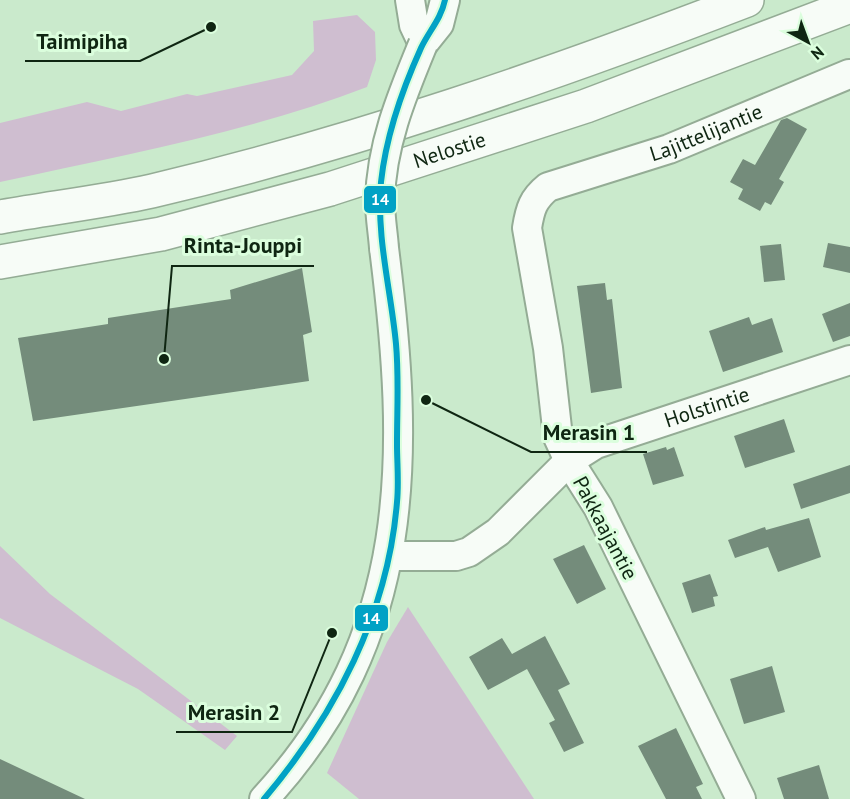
<svg xmlns="http://www.w3.org/2000/svg" width="850" height="799" font-family="'PT Sans',sans-serif">
  <style>
    .forest { fill: #cfbed0 }
    .building { fill: #748c7b }
    .lines { fill: none; stroke-linecap: round; stroke-linejoin: round }
    .minor-casing { stroke: #94ac95; stroke-width: 32 }
    .highway-casing { stroke: #94ac95; stroke-width: 36 }
    .minor { stroke: #f7fcf7; stroke-width: 28 }
    .highway { stroke: #f7fcf7; stroke-width: 33 }
    .minor-bridge-casing { stroke: #94ac95; stroke-width: 32; stroke-linecap: butt }
    .minor-bridge { stroke: #f7fcf7; stroke-width: 28 }
    .bus-1-casing { stroke: #dbfedd; stroke-width: 10 }
    .bus-1 { stroke: #01a2c5; stroke-width: 6 }
    .labels { text-anchor: middle; stroke-width: 6; stroke-linejoin: round; paint-order: stroke }
    .street-label { font-size: 21px; fill: #0f2612; stroke: #dbfedd }
    .leader { fill: none; stroke: #0f2612; stroke-width: 2 }
    .callout-dot { fill: #0f2612; stroke: #dbfedd; stroke-width: 2 }
    .callout-label { font-size: 22px; text-anchor: middle; font-weight: bold; fill: #0f2612; stroke: #dbfedd; stroke-width: 6; stroke-linejoin: round; paint-order: stroke }
    .line-badge { stroke: #dbfedd; stroke-width: 2 }
    .badge-label { font-size: 16px; text-anchor: middle; font-weight: bold; fill: #fff }
  </style>
  <rect width="100%" height="100%" fill="#caeacc"/>
  <g class="forest">
    <path d="M357 15 375 32 376 60 367 87C250 132 123 155 0 182V123L87 102 121 111 187 94 197 96 292 75 314 51 313 21Z"/>
    <polygon points="0,546 50,594 237,736 225,750 138,689 0,618"/>
    <polygon points="408,607 534,799 359,799 327,773 387,642"/>
  </g>
  <g class="building">
    <polygon points="787,118 807,129 779,179 784,182 771,205 765,202 760,211 738,199 743,189 730,182 743,159 755,165 781,120"/>
    <polygon points="828,243 850,247 850,273 823,267"/>
    <polygon points="781,244 785,280 764,282 760,246"/>
    <polygon points="302,268 312,332 303,335 309,381 33,421 18,338 108,324 108,318 231,299 230,290"/>
    <polygon points="605,283 607,300 612,299 622,388 591,393 577,286"/>
    <polygon points="850,303 850,336 833,342 822,314"/>
    <polygon points="749,317 752,325 772,318 783,352 723,372 709,331"/>
    <polygon points="784,419 795,452 745,468 734,436"/>
    <polygon points="666,447 667,450 674,447 684,476 653,485 643,454"/>
    <polygon points="850,465 850,493 801,509 793,484"/>
    <polygon points="809,518 821,557 778,572 768,547 735,558 728,540 765,527 766,530"/>
    <polygon points="584,545 606,589 577,604 553,559"/>
    <polygon points="710,574 718,596 713,597 715,606 692,613 682,583"/>
    <polygon points="545,636 570,684 558,690 584,743 564,752 549,723 555,720 527,669 488,690 469,657 502,638 512,654"/>
    <polygon points="772,666 785,712 744,724 730,679"/>
    <polygon points="676,728 703,784 696,787 702,799 666,799 638,746"/>
    <polygon points="0,759 85,799 0,799"/>
    <polygon points="819,765 829,799 784,799 777,778"/>
  </g>
  <g class="lines">
    <g class="minor-casing">
      <g id="minor">
        <polyline points="410,0 414,25 423,44 439,24 445,0"/>
        <path id="s1" d="M388 556H456L469 552 498 532 569 461 596 444 850 360"/>
        <path d="M264 799C415 636 410 454 384 248"/>
        <path id="s2" d="M741 799 598 507 569 461 558 437 548 348 527 228C530 209 533 199 548 187L669 149 849 74"/>
      </g>
    </g>
    <g class="highway-casing">
      <g id="highway">
        <path d="M0 217C50 208 102 202 152 191 355 143 552 75 747 0"/>
        <path id="s3" d="M0 262 161 234 330 189 586 106 850 6"/>
      </g>
    </g>
    <use href="#minor" class="minor"/>
    <use href="#highway" class="highway"/>
    <g class="minor-bridge-casing">
      <path id="minor-bridge" d="M384 248C383 233 380 217 380 201 381 145 402 95 423 44"/>
    </g>
    <use href="#minor-bridge" class="minor-bridge"/>
    <g class="bus-1-casing">
      <path id="bus-1" d="M264 799C335 715 388 614 397 502 399 483 397 463 397 444 397 410 399 377 396 344 391 290 376 237 381 182 386 136 402 90 421 48 429 31 441 19 445 0"/>
    </g>
    <use href="#bus-1" class="bus-1"/>
  </g>
  <g class="labels">
    <g class="street-label">
      <text dy="7" stroke="none"><textPath href="#s2" startOffset="832">Lajittelijantie</textPath></text>
      <text dy="7" stroke="none"><textPath href="#s3" startOffset="464">Nelostie</textPath></text>
      <text dy="7" stroke="none"><textPath href="#s1" startOffset="366">Holstintie</textPath></text>
      <text transform="translate(605 528) rotate(62)" y="7">Pakkaajantie</text>
    </g>
  </g>
  <path class="leader" d="M211 27L140 61H25M164 359L172 266H314M426 400L531 452H647M332 633L292 732H176"/>
  <g class="callout-dot">
    <circle cx="211" cy="27" r="6"/>
    <circle cx="164" cy="359" r="6"/>
    <circle cx="426" cy="400" r="6"/>
    <circle cx="332" cy="633" r="6"/>
  </g>
  <g class="callout-label">
    <text x="82" y="49">Taimipiha</text>
    <text x="243" y="253">Rinta-Jouppi</text>
    <text x="589" y="440">Merasin 1</text>
    <text x="234" y="720">Merasin 2</text>
  </g>
  <g class="line-badge">
    <rect x="363" y="185" width="34" height="29" rx="6" fill="#01a2c5"/>
    <rect x="354" y="604" width="35" height="28" rx="6" fill="#01a2c5"/>
  </g>
  <g class="badge-label">
    <text x="380" y="205">14</text>
    <text x="371" y="624">14</text>
  </g>
  <g transform="translate(808 42) rotate(139)" stroke="#dbfedd" stroke-width="4.5" paint-order="stroke">
  <path d="M0-4.5L10 22L0 15L-10 22Z" fill="#0f2612"/>
  <text y="-9" font-size="16" font-weight="bold" text-anchor="middle" fill="#0f2612">N</text>
  </g>
</svg>
